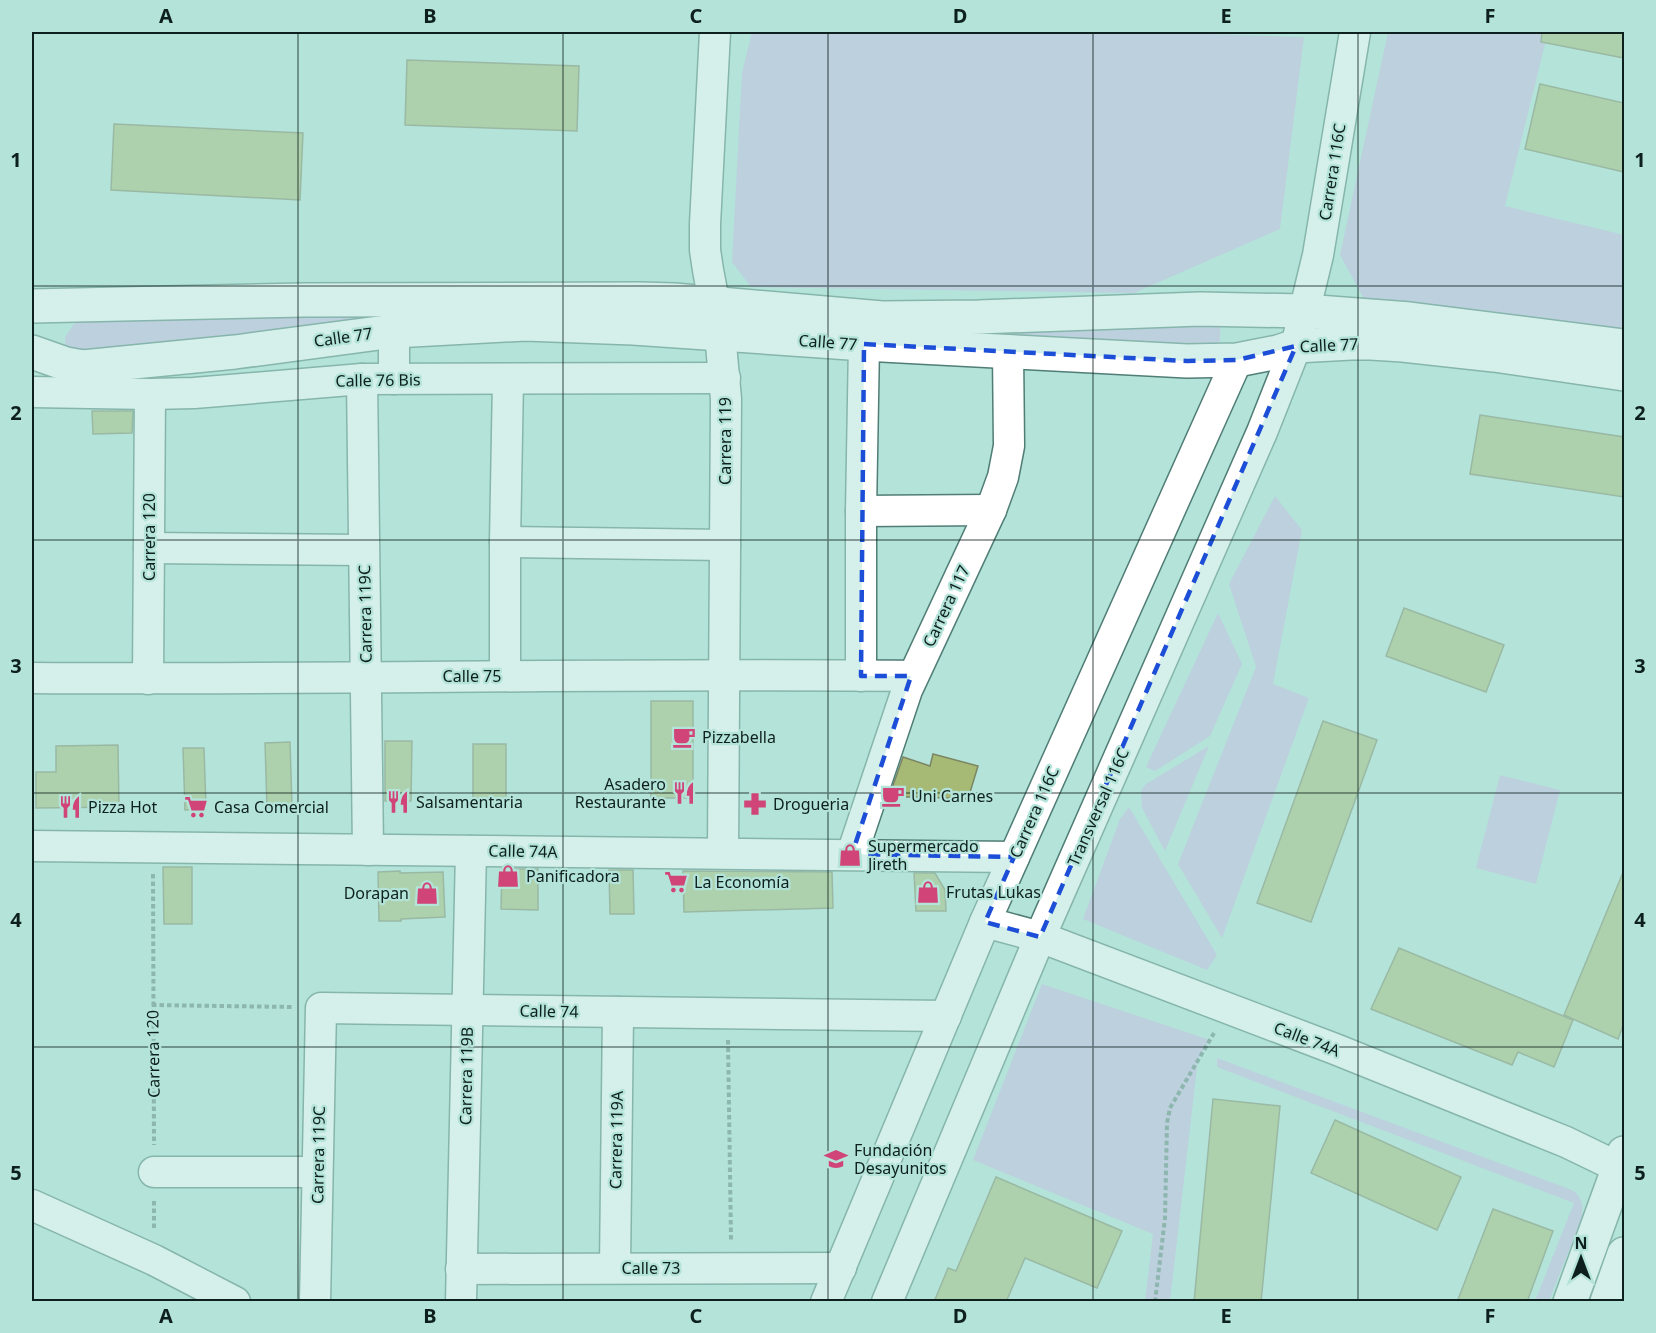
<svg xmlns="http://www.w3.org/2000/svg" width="1656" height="1333" font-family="'Noto Sans',sans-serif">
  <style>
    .green { fill: #c9b8e5 }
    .building { fill: #a6ba76; stroke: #7c8664; stroke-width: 1.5 }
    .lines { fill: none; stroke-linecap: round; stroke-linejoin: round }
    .street-casing { stroke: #507d75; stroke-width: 33 }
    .secondary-casing { stroke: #507d75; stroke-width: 36 }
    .path { stroke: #60807a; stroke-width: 4; stroke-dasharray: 4.5 3; stroke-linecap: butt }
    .street { stroke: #fff; stroke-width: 30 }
    .secondary { stroke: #fff; stroke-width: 33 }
    .marked { fill: none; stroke: #1d4ed8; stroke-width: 4.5; stroke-dasharray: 12 8; stroke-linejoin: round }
    .grid { fill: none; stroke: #0e201d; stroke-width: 1.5; stroke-opacity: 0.55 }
    .labels { text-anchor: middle; stroke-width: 4.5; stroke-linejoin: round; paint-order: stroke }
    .street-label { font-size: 16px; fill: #0e201d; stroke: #b3e3d9 }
    .poi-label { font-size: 16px; fill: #0e201d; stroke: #b3e3d9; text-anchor: start }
    .neatline { fill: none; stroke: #0e201d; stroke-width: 2 }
    .grid-label { font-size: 20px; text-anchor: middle; font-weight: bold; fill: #0e201d }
  </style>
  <rect width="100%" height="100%" fill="#b3e3d9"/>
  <g class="green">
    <polygon points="752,32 1146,32 1304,37 1280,229 1134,293 751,287 732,262 742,73"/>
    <polygon points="1388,32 1548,32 1505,206 1624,235 1624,339 1364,299 1340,255"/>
    <polygon points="452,313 121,358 66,349 65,337 74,324 87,318"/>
    <polygon points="1221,322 1219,350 888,329"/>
    <polygon points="1275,496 1302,530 1273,684 1309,698 1222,938 1178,864 1256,667 1229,584"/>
    <polygon points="1218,613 1242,664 1210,736 1155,771 1146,767"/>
    <polygon points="1209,746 1165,851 1142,808 1141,790 1146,784"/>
    <polygon points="1500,775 1560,790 1536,884 1476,868"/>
    <polygon points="1129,807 1217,955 1207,970 1083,919 1120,819"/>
    <polygon points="1042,984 1210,1040 1198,1059 1170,1301 1145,1301 1153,1234 973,1160"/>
    <path d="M1217 1058 1572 1190C1583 1198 1584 1207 1581 1220L1549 1301H1535L1574 1203 1217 1067Z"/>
  </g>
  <g class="building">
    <polygon points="1542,32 1624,32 1624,58 1541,42"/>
    <polygon points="407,60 579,66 577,131 405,125"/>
    <polygon points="1540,84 1624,103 1624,172 1525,149"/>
    <polygon points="114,124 303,133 300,200 111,190"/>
    <polygon points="92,411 133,411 132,433 93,434"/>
    <polygon points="1480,415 1624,437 1624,497 1470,474"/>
    <polygon points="1404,608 1504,645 1486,692 1386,656"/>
    <rect x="651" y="701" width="42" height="97"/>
    <polygon points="1323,721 1377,740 1311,922 1257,903"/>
    <polygon points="385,741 412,741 411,801 385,801"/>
    <polygon points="290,742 292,807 267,808 265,743"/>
    <rect x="473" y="744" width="33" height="60"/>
    <polygon points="118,745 119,807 36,808 36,772 56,772 56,746"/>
    <polygon points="183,748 204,748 206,809 185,810"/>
    <polygon points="933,754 978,766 968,799 920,797 889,797 903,757 930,766"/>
    <polygon points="163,867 192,867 192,924 164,924"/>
    <polygon points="502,869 538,869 538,910 501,909"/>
    <polygon points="609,870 633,870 634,914 610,914"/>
    <polygon points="1624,870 1624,1023 1618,1039 1564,1015"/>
    <polygon points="400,871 400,873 443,872 445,917 401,919 401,921 379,921 378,872"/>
    <polygon points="683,871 832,872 833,908 684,912"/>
    <polygon points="914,873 935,873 945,890 946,911 916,911"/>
    <polygon points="1399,948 1573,1020 1554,1067 1518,1052 1512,1065 1371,1009"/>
    <polygon points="1213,1099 1280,1106 1261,1302 1194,1302"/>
    <polygon points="1335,1120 1461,1177 1437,1230 1311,1173"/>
    <polygon points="996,1177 1122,1231 1097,1288 1025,1258 1006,1302 934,1302 948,1268 956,1271"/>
    <polygon points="1493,1209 1553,1231 1527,1302 1457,1302"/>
  </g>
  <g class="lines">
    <g class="street-casing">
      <g id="street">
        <polyline points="715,32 705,224 705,250 708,270 720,334 726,399 723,853"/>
        <polyline points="394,331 394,379"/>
        <polyline points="362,379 368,850"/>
        <polyline points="32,392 150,394 194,393 362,379 725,378"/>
        <polyline points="861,511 991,510"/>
        <polyline points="505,542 725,545"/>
        <polyline points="149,548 363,550"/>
        <polyline points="505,676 505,542 508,380"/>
        <polyline points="861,676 861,511 864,344"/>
        <path d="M32 678C325 680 619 673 913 676"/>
        <polyline points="148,679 150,394"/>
        <polyline points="32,846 1014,857"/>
        <polyline points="852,854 907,690 991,510 1003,477 1009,446 1008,352"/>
        <polyline points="985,922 1040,937 1335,1049 1566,1142 1624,1170"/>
        <polyline points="154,1172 317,1172"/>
        <polyline points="32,1205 154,1260 235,1302"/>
        <polyline points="615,1268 618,1012"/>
        <polyline points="461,1269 841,1268"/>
        <polyline points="315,1302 321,1008 946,1016"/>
        <polyline points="461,1302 471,851"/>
        <polyline points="826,1302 985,922 1237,360"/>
        <polyline points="887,1302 1040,937 1262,432 1296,346 1318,255 1355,32"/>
      </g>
    </g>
    <g class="secondary-casing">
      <g id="secondary">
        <polyline points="32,306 304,300 640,299 674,300 882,318 979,317 1200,309 1304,311 1410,319 1624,346"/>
        <polyline points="32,352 66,364 83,367 235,352 394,331 525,324 633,328 864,344 1187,361 1237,360 1278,352 1296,346 1351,343 1371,343 1403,345 1494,355 1624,374"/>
        <polyline points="1570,1302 1624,1153"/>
        <polyline points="1607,1302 1624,1254"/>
      </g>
    </g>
    <g class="path">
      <polyline points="153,874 154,1145"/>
      <polyline points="152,1005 293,1007"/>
      <polyline points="728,1040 731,1240"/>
      <polyline points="154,1201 154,1229"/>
      <polyline points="1155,1302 1165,1218 1167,1123 1170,1108 1214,1033"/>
    </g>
    <use href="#street" class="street"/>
    <use href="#secondary" class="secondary"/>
  </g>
  <path d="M0 0H1656V1333H0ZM864 344 1187 361 1237 360 1296 346 1040 937 985 922 1014 857 852 854 911 676H861Z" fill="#b3e3d9" fill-opacity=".55" fill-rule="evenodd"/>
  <path class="marked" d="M864 344 1187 361 1237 360 1296 346 1040 937 985 922 1014 857 852 854 911 676H861Z"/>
  <path class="grid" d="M298 32V1302M563 32V1302M828 32V1302M1093 32V1302M1358 32V1302M32 286H1624M32 540H1624M32 793H1624M32 1047H1624"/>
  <defs>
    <g id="cafe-bare" transform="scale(1.8)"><path d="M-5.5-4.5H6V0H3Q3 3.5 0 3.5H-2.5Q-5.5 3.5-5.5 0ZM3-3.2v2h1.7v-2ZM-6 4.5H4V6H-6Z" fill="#d04477" stroke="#b3e3d9" stroke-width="2.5" paint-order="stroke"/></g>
    <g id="restaurant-bare" transform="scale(1.8)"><path d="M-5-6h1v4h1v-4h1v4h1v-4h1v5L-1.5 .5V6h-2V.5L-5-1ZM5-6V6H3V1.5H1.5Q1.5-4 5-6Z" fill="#d04477" stroke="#b3e3d9" stroke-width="2.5" paint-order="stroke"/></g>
    <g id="pharmacy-bare" transform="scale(1.8)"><path d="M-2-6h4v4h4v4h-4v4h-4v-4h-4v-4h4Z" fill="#d04477" stroke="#b3e3d9" stroke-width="2.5" paint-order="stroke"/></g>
    <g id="supermarket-bare" transform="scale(1.8)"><path d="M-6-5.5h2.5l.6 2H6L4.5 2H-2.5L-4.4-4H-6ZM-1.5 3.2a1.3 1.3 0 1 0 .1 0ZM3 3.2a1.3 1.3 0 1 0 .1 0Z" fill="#d04477" stroke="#b3e3d9" stroke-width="2.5" paint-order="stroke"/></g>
    <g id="shop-bare" transform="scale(1.8)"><path d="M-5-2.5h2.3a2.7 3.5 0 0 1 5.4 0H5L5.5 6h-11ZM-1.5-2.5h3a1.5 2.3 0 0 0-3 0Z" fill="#d04477" stroke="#b3e3d9" stroke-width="2.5" paint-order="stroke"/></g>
    <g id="school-bare" transform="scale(1.8)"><path d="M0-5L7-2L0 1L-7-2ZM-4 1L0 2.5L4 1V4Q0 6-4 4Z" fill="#d04477" stroke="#b3e3d9" stroke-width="2.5" paint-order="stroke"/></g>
  </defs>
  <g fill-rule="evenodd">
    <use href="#cafe-bare" x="684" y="737"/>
    <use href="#restaurant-bare" x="684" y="793"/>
    <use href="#cafe-bare" x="893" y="796"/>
    <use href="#restaurant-bare" x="398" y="802"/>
    <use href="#pharmacy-bare" x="755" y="804"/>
    <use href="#restaurant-bare" x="70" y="807"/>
    <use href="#supermarket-bare" x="196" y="807"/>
    <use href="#shop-bare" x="850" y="855"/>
    <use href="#shop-bare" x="508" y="876"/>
    <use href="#supermarket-bare" x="676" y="882"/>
    <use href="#shop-bare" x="928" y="892"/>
    <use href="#shop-bare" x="427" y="893"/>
    <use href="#school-bare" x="836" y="1159"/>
  </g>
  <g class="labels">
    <g class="street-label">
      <text transform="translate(1332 172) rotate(-81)" y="6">Carrera 116C</text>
      <text transform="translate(343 337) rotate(-8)" y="6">Calle 77</text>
      <text transform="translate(828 342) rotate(4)" y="6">Calle 77</text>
      <text transform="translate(1329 345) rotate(-3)" y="6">Calle 77</text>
      <text transform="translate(378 380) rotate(-1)" y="6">Calle 76 Bis</text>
      <text transform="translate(725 441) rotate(-90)" y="6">Carrera 119</text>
      <text transform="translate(149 537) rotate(-90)" y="6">Carrera 120</text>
      <text transform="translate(946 606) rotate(-65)" y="6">Carrera 117</text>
      <text transform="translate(365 614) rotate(-91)" y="6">Carrera 119C</text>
      <text x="472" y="682">Calle 75</text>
      <text transform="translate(1098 807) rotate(-66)" y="6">Transversal 116C</text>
      <text transform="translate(1034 812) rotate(-66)" y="6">Carrera 116C</text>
      <text transform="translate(523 851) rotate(1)" y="6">Calle 74A</text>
      <text transform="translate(549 1011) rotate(1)" y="6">Calle 74</text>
      <text transform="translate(1307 1039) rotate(21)" y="6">Calle 74A</text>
      <text transform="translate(153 1054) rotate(-91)" y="6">Carrera 120</text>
      <text transform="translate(466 1076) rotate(-89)" y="6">Carrera 119B</text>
      <text transform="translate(616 1140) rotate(-89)" y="6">Carrera 119A</text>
      <text transform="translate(318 1155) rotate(-89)" y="6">Carrera 119C</text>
      <text x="651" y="1274">Calle 73</text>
    </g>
    <g class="poi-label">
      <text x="702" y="743">Pizzabella</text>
      <text x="666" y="790" text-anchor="end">Asadero<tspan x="666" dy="18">Restaurante</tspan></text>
      <text x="911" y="802">Uni Carnes</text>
      <text x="416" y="808">Salsamentaria</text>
      <text x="773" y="810">Drogueria</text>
      <text x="88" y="813">Pizza Hot</text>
      <text x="214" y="813">Casa Comercial</text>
      <text x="868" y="852">Supermercado<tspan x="868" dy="18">Jireth</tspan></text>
      <text x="526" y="882">Panificadora</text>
      <text x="694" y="888">La Economía</text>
      <text x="946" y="898">Frutas Lukas</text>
      <text x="409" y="899" text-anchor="end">Dorapan</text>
      <text x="854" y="1156">Fundación<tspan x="854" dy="18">Desayunitos</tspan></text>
    </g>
  </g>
  <rect width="1656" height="1333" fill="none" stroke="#b3e3d9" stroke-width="66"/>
  <g transform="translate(1581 1258)" stroke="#b3e3d9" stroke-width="4.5" paint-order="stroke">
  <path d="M0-4.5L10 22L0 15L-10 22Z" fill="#0e201d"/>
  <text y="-9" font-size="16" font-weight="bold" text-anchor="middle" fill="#0e201d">N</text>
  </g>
  <rect x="33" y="33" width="1590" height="1267" class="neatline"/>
  <g class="grid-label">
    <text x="166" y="23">A</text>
    <text x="430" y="23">B</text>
    <text x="696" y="23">C</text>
    <text x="960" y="23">D</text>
    <text x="1226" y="23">E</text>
    <text x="1490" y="23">F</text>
    <text x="16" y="167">1</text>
    <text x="1640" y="167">1</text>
    <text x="16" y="420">2</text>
    <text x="1640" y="420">2</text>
    <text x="16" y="673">3</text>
    <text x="1640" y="673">3</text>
    <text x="16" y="927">4</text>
    <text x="1640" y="927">4</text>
    <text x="16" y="1180">5</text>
    <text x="1640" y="1180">5</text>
    <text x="166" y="1323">A</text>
    <text x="430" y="1323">B</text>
    <text x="696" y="1323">C</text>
    <text x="960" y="1323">D</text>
    <text x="1226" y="1323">E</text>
    <text x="1490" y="1323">F</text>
  </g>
</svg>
